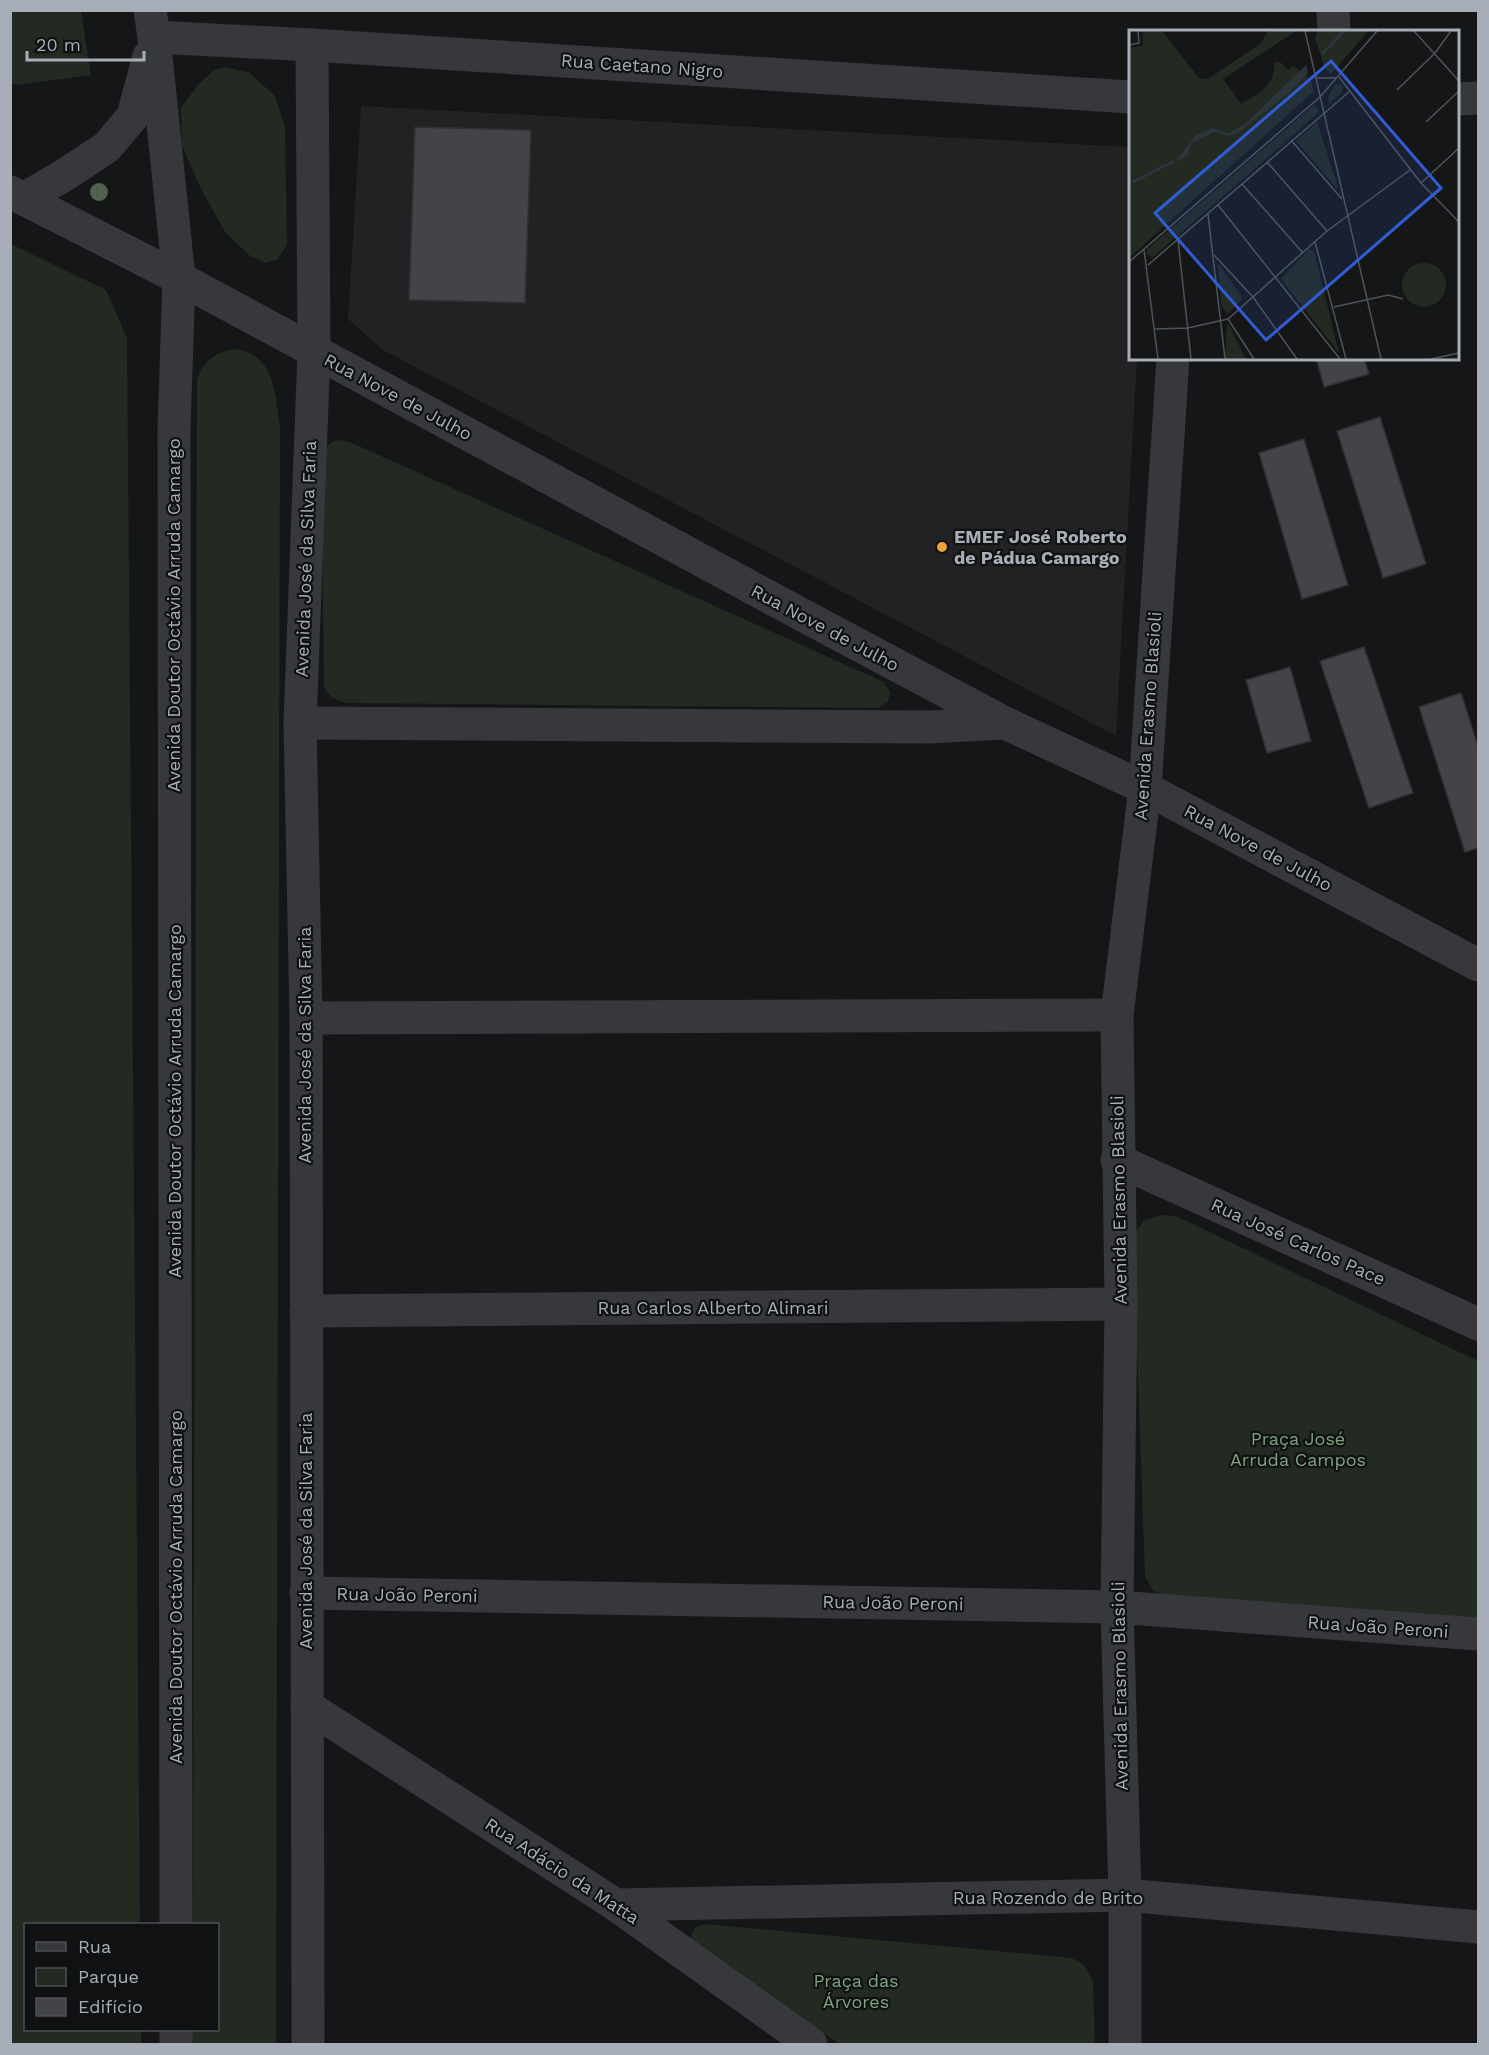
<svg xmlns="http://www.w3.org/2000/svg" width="1489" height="2055" font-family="'Work Sans',sans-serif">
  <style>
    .built { fill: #222224 }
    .green { fill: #222a22 }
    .building { fill: #424447; stroke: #303033; stroke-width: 1.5 }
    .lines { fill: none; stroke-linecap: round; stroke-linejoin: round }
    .minor { stroke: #37383c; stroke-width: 33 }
    .tree { fill: #506350 }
    .poi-dot { fill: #eea236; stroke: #101112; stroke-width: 2 }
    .labels { text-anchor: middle; stroke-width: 4.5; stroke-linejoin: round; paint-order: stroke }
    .street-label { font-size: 18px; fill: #a8aeb7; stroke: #101112 }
    .poi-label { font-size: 18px; font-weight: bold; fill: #a8aeb7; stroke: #101112; text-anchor: start }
    .park-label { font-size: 18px; fill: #80a27f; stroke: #101112 }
    .inset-river { fill: none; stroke: #2c353b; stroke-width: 3 }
    .inset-road { fill: none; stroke: #505357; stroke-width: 1.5 }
    .view { fill: #325cd3; fill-opacity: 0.15; stroke: #325cd3; stroke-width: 3 }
    .inset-edge { fill: none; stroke: #a8aeb7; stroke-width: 3 }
  </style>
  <rect width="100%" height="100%" fill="#151617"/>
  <polygon class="built" points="361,106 1130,147 1130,358 1137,359 1116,736 383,350 348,319"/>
  <g class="green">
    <polygon points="10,11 81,11 91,75 17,85 11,83"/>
    <polygon points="225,67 250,73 275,96 285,127 287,245 278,259 265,263 250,256 225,232 200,187 182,146 181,108 198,85 214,70"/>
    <polygon points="11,244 106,290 127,338 140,1924 26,1924 26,2030 141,2030 141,2044 11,2044"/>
    <path d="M235 349C276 356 274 392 280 425L276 2044H192V2030H218V1924H193L197 379C204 360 216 352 235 349Z"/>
    <path d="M339 440 352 443 884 682 890 692 888 702 878 708 345 703 331 697 324 687 321 458C325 448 329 442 339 440Z"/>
    <polygon points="1159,1215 1176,1216 1478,1361 1478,1618 1166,1599 1152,1589 1145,1576 1133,1235 1144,1221"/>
    <polygon points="705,1924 1072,1958 1084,1965 1093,1981 1095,2044 840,2044 696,1950 690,1939 695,1927"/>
  </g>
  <g class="building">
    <polygon points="415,127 531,130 525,303 409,300"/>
    <polygon points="1316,358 1364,358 1369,374 1324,387"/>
    <polygon points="1380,417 1426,564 1383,578 1337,431"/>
    <polygon points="1304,439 1348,585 1302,599 1259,453"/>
    <polygon points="1364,647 1413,793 1369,808 1320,661"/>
    <polygon points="1290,667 1311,741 1267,753 1246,680"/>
    <polygon points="1461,693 1478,746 1478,848 1465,852 1419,707"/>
  </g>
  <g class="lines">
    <g class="minor">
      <polyline points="150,10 154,37 179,278 174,430 176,1924"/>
      <polyline points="1333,10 1334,32"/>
      <polyline points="154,37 312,45 1130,97"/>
      <polyline points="1458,99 1478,98"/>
      <polyline points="10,192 179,278 808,618 1005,723 1145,788 1478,965"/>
      <polyline points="23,199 63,176 107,147 133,116 149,56"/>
      <polyline points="300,723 929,727 1004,723"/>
      <polyline points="306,1018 1117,1015"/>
      <polyline points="1117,1160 1478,1324"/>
      <polyline points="306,1311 1121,1304"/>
      <polyline points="306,1593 1117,1607 1478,1634"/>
      <polyline points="307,1706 616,1905 811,2044"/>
      <polyline points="616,1905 1125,1895 1478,1927"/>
      <polyline points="176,2030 176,2044"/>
      <polyline points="308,2044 306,1018 300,723 314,352 312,45"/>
      <polyline points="1125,2044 1125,1895 1117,1607 1121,1304 1117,1015 1145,788 1173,358"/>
    </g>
  </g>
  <circle class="tree" cx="99" cy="192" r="9"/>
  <circle class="poi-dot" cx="942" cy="547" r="6"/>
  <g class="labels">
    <g class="street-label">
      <text transform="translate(642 66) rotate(4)" y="6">Rua Caetano Nigro</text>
      <text transform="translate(398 397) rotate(28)" y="6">Rua Nove de Julho</text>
      <text transform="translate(306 559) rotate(-88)" y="6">Avenida José da Silva Faria</text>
      <text transform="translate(174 615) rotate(-90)" y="6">Avenida Doutor Octávio Arruda Camargo</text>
      <text transform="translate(825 628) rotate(28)" y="6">Rua Nove de Julho</text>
      <text transform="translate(1148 716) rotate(-86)" y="6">Avenida Erasmo Blasioli</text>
      <text transform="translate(1258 848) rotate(28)" y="6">Rua Nove de Julho</text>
      <text transform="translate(305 1045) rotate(-90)" y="6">Avenida José da Silva Faria</text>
      <text transform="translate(175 1101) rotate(-90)" y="6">Avenida Doutor Octávio Arruda Camargo</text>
      <text transform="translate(1119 1200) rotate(-91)" y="6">Avenida Erasmo Blasioli</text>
      <text transform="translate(1298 1242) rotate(24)" y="6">Rua José Carlos Pace</text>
      <text x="713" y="1314">Rua Carlos Alberto Alimari</text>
      <text transform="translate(306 1531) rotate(-90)" y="6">Avenida José da Silva Faria</text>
      <text transform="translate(176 1587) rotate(-90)" y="6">Avenida Doutor Octávio Arruda Camargo</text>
      <text transform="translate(407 1595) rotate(1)" y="6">Rua João Peroni</text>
      <text transform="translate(893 1603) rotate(1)" y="6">Rua João Peroni</text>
      <text transform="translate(1378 1627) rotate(4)" y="6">Rua João Peroni</text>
      <text transform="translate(1120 1686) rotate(-91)" y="6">Avenida Erasmo Blasioli</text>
      <text transform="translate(562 1871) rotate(33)" y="6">Rua Adácio da Matta</text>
      <text x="1048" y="1904">Rua Rozendo de Brito</text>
    </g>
    <g class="poi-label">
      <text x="954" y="543">EMEF José Roberto<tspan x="954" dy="21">de Pádua Camargo</tspan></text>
    </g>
    <g class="park-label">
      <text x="1298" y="1445">Praça José<tspan x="1298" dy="21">Arruda Campos</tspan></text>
      <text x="856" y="1987">Praça das<tspan x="856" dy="21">Árvores</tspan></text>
    </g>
  </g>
  <g transform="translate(1129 30)">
    <rect width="330" height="330" fill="#151617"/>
    <path d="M14 1H33L70 48 79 49 131 14 139 1H167L94 49 112 74 132 62 143 49 146 32H151L159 40 164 36 181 48 185 61 0 228V18L14 16ZM188 1H239L202 44 196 39 186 8ZM206 54 213 55 214 61 200 74 199 67ZM185 75 190 80 186 86 24 227 18 225V219ZM188 92 209 157 208 159 167 111ZM180 219 185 221 210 323 152 249ZM273 255a22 22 0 1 1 44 0a22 22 0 1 1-44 0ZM89 233 114 268 99 284 92 275ZM98 294 100 295 117 329H96Z" fill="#222a22"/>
    <path d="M177 35 179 43 160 63 109 103 100 106 85 102 62 113 59 126 46 132 67 105 83 98 99 103 116 94Z" fill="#2c353b"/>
    <path class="inset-river" d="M193 24 215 1M4 152 45 131"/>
    <path class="inset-road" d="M176 1 252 329M285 1 330 51M0 15 10 13 9 1M210 47 292 153 330 192M187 48H207M268 60 306 23 322 1M297 92 330 61M162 110 213 169M138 132 198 201M292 153 330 118M113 154 174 223M89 175 211 329M79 184 96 329M49 210 62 329M186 212 217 329M15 220 29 329M85 225 124 267 168 329M0 232 191 67 248 1M19 235 221 61M205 277 259 265 274 269M99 289 125 329M26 299 59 298 99 289 198 201 281 140M302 329 330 323"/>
    <path class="view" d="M202 31 312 158 137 310 26 183Z"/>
    <rect width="330" height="330" class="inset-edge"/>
  </g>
  <rect width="1489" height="2055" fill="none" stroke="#a8aeb7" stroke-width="24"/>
  <rect x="24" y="1923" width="195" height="108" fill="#101112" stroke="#4d5054" stroke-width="1.5"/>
  <rect x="36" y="1942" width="30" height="9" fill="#37383c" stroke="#4d5054" stroke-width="1.5"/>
  <text x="78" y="1953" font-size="18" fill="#a8aeb7">Rua</text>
  <rect x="36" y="1968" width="30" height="18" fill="#222a22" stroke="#4d5054" stroke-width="1.5"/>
  <text x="78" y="1983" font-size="18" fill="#a8aeb7">Parque</text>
  <rect x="36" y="1998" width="30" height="18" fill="#424447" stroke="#4d5054" stroke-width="1.5"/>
  <text x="78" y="2013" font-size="18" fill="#a8aeb7">Edifício</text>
  <path d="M27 51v9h117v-9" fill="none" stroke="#a8aeb7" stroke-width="3"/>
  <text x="36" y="51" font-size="18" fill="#a8aeb7" stroke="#101112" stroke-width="4.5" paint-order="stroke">20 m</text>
</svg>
